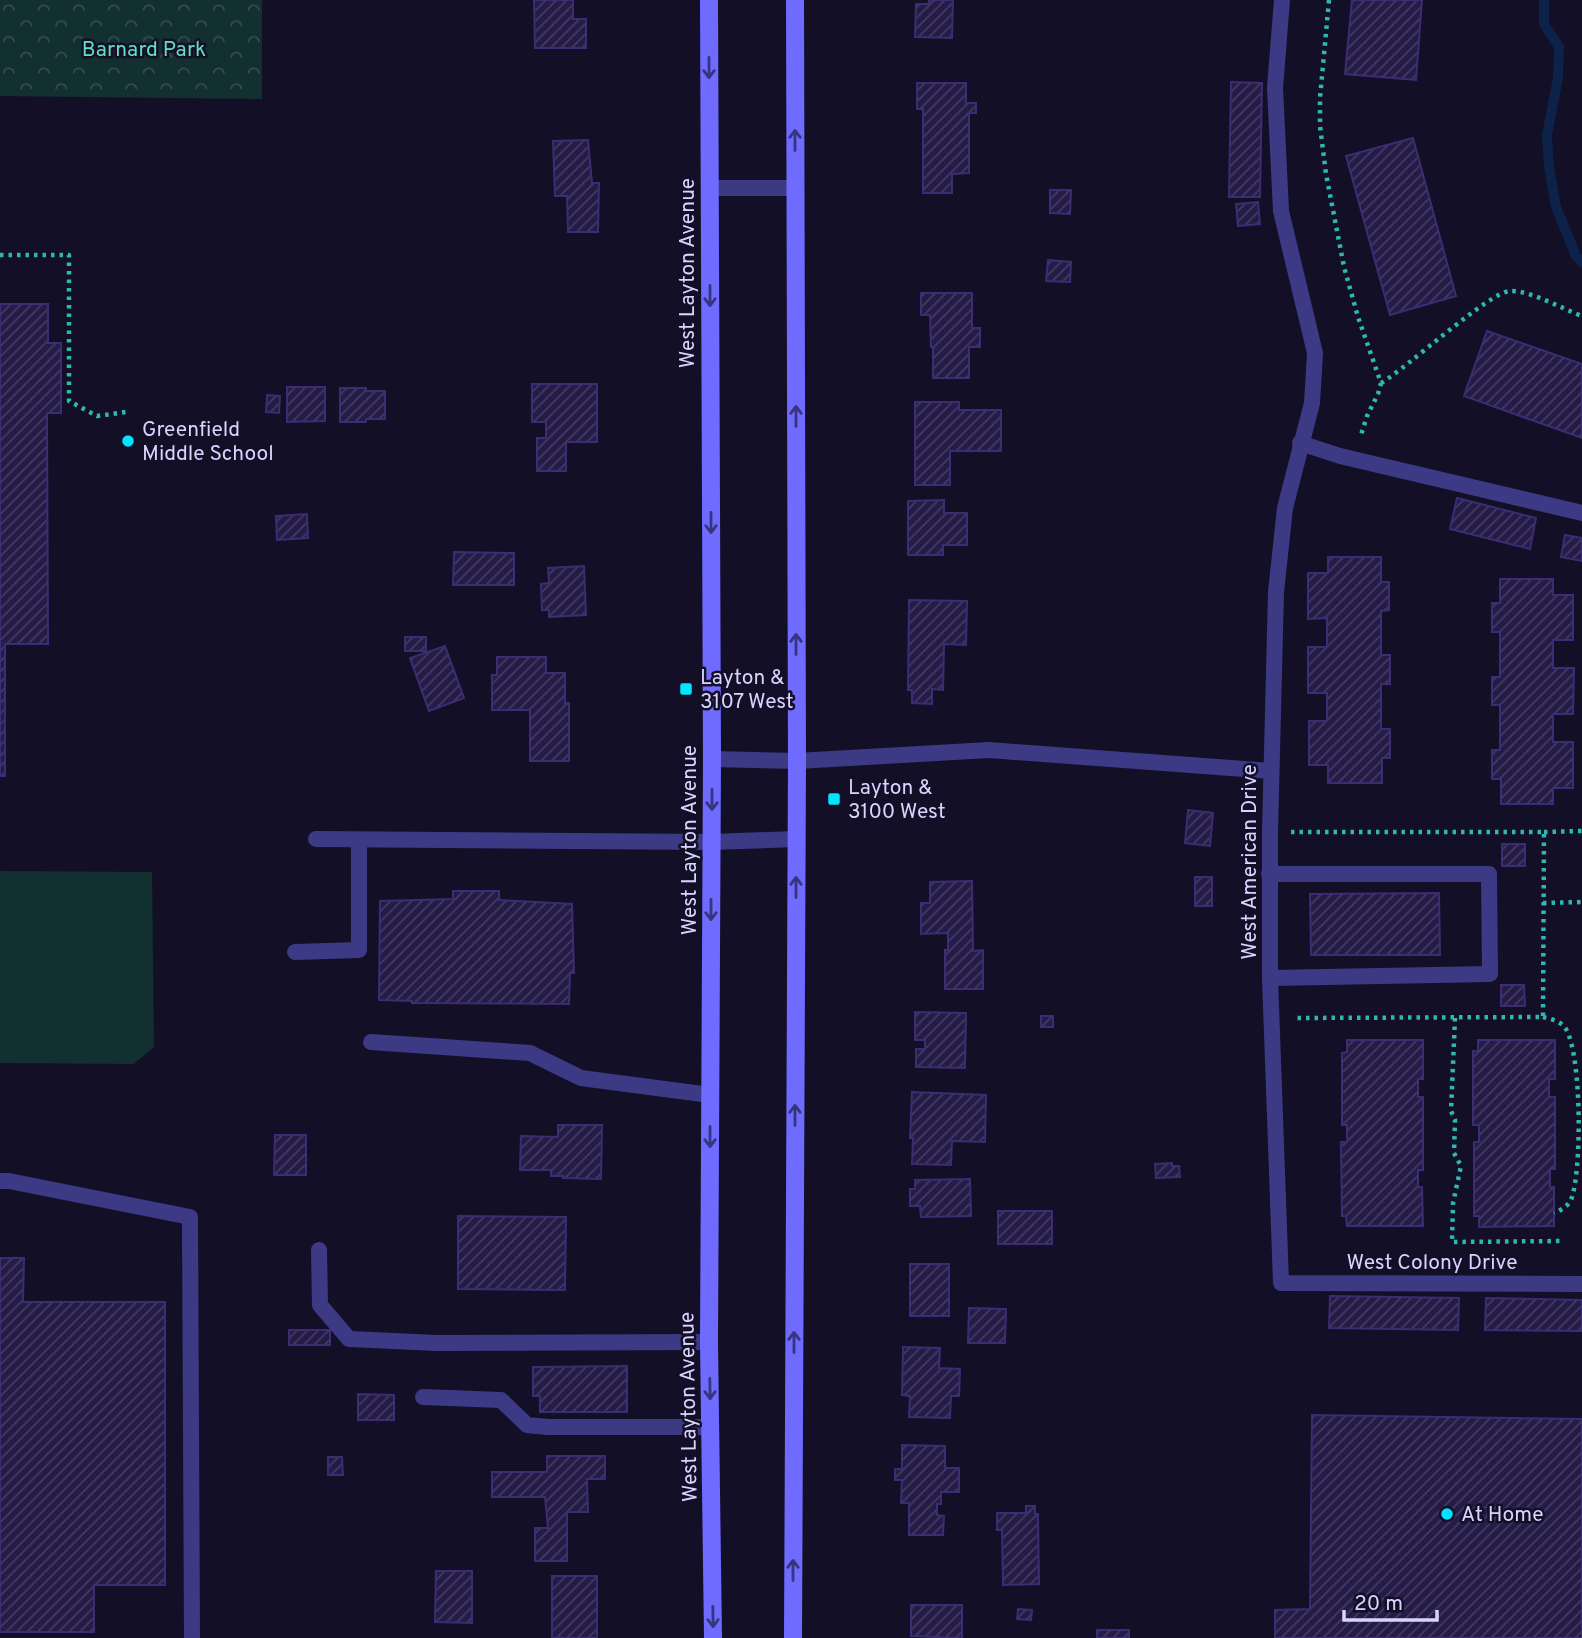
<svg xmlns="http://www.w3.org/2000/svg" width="1582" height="1638" font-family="Overpass,sans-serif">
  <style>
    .forest { fill: url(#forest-crowns) }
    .garden { fill: #12302f }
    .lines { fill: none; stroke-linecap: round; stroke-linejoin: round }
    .stream { stroke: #0c2248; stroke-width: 10 }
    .building { fill: url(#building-hatch); stroke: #3b2d73; stroke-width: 2 }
    .path { stroke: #2fb8b0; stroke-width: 4.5; stroke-dasharray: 3.5 5; stroke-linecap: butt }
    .lane { stroke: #3d3a85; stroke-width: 16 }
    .secondary { stroke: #6f6bff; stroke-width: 18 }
    .oneway { stroke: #38347d }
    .poi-dot { fill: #00e5ff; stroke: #130f26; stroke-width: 2.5 }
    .labels { text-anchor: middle; stroke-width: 5; stroke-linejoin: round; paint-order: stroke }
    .park-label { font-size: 21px; fill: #5fe0c0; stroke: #130f26 }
    .street-label { font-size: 21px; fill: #d9d4ff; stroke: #130f26 }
    .poi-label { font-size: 21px; fill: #d9d4ff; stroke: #130f26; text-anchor: start }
  </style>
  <defs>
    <pattern id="forest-crowns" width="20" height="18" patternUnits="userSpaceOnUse" patternTransform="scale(1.75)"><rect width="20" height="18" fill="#12302f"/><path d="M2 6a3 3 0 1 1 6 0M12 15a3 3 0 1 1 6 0" fill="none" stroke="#344d4e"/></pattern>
    <pattern id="building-hatch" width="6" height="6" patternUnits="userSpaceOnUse" patternTransform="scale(1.75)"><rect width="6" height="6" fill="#241b47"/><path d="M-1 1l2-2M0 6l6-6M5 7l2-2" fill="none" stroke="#433b63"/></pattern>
  </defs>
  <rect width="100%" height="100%" fill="#130f26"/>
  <polygon class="forest" points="0,0 262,0 262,99 0,96"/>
  <polygon class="garden" points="0,871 152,872 154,1047 134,1064 0,1063"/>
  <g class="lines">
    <polyline class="stream" points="1544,0 1544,24 1559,47 1558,78 1547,135 1549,167 1556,207 1576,256 1582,262"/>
  </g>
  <g class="building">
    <polygon points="534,0 573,0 573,19 586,19 586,48 535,48"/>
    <polygon points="929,0 953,0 952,38 915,37 916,4 929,4"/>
    <polygon points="1352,0 1422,0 1416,80 1345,74"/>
    <polygon points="1231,82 1262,83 1260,197 1229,197"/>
    <polygon points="917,83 966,83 966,103 976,103 976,113 969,113 969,173 952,174 952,193 923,193 923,109 917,109"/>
    <polygon points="1413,138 1456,296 1390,315 1346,156"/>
    <polygon points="588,140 592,183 599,183 598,232 568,232 567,196 555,196 553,141"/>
    <polygon points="1050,190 1071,190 1070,214 1050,213"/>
    <polygon points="1258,202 1260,224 1238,226 1236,204"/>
    <polygon points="1048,260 1071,262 1070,282 1046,281"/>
    <polygon points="921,293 972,293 972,328 980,328 980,347 969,347 969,378 933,378 933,347 931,347 930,315 921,315"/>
    <polygon points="0,304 48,304 48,343 61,343 61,413 47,413 48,644 5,644 5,776 0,776"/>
    <polygon points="1487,331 1582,364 1582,438 1464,396"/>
    <polygon points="532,384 597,384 597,442 566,442 566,471 537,471 537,438 546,438 546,422 532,422"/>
    <polygon points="287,387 325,387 325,421 287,422"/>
    <polygon points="340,388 366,388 366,391 385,391 385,419 366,419 366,422 340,422"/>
    <polygon points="267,395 280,396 279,413 266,412"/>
    <polygon points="915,402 959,402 959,410 1001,410 1001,451 950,451 950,485 915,485"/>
    <polygon points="1457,498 1536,518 1530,549 1450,529"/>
    <polygon points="944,500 944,513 967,513 967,545 943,545 943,555 908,555 908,501"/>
    <polygon points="307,514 308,538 277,540 276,516"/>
    <polygon points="1565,535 1582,538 1582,561 1561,557"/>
    <polygon points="454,552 514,553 514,585 453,585"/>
    <polygon points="1328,557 1381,557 1381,582 1389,582 1389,610 1381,611 1381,655 1390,655 1390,684 1381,684 1381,729 1390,729 1390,758 1382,758 1382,783 1328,783 1328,765 1309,765 1309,721 1327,721 1327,693 1308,693 1308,647 1327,647 1327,618 1308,619 1308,573 1328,573"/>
    <polygon points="584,566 586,615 549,617 549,610 542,610 541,584 549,583 548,568"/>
    <polygon points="1500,579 1553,579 1553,595 1573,595 1573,640 1553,640 1553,668 1574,668 1573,714 1553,714 1553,742 1573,742 1573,788 1553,788 1553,804 1501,804 1501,779 1492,779 1492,750 1500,750 1500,705 1492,705 1492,677 1500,677 1500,632 1492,632 1492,603 1500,603"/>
    <polygon points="909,600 967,601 966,645 944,644 943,690 932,689 932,704 912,703 912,690 908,690"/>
    <rect x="405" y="637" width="21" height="14"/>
    <polygon points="445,646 464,698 429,711 410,658"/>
    <polygon points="497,657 546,657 546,673 565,673 565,703 569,703 569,761 530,761 530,710 492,710 492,675 497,675"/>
    <polygon points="1188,810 1213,813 1210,846 1185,843"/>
    <rect x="1502" y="844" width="23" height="22"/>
    <rect x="1195" y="877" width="17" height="29"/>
    <polygon points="972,881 973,951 983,950 983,989 945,989 945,950 948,950 948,933 921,934 921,903 930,903 930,882"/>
    <polygon points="453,891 499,891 499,900 572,904 574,973 570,973 569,1004 412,1003 412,1001 379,1000 380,901 453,899"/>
    <polygon points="1439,893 1440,955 1311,955 1310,894"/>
    <polygon points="1501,985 1524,985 1525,1006 1501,1006"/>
    <polygon points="915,1012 966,1013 965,1068 916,1067 916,1049 925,1049 925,1040 915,1040"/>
    <rect x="1041" y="1016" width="12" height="11"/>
    <polygon points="1347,1040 1423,1040 1423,1079 1418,1079 1418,1097 1423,1097 1423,1170 1418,1170 1418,1187 1422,1187 1423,1226 1347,1226 1346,1216 1342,1216 1341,1142 1347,1142 1347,1125 1342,1125 1342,1053 1347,1052"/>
    <polygon points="1478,1040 1555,1040 1555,1079 1549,1079 1549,1097 1555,1097 1555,1169 1550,1169 1550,1187 1554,1187 1554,1226 1479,1227 1479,1216 1474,1216 1474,1142 1479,1142 1479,1125 1473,1125 1473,1051 1478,1051"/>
    <polygon points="912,1092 986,1095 985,1142 952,1141 951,1165 912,1164 913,1138 910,1138"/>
    <polygon points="558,1125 602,1125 601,1179 563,1178 563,1176 551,1176 551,1170 520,1170 521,1136 558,1137"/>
    <polygon points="275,1135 306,1135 306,1175 274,1175"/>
    <polygon points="1172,1163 1172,1166 1179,1166 1180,1177 1156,1178 1155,1164"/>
    <polygon points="970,1179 971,1216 921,1217 920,1206 910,1206 910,1189 915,1189 915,1180"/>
    <rect x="998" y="1211" width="54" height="33"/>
    <polygon points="458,1216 566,1217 565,1290 458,1289"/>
    <polygon points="0,1258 24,1258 23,1302 165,1302 165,1585 94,1585 94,1632 0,1632"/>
    <rect x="910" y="1264" width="39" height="52"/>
    <polygon points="1330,1296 1459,1298 1458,1330 1329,1328"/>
    <polygon points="1486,1298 1582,1300 1582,1331 1485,1330"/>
    <polygon points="969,1308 1006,1309 1005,1343 968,1343"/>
    <rect x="289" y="1330" width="41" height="15"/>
    <polygon points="903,1347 940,1348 939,1368 960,1369 959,1396 951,1396 950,1418 909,1417 910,1396 902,1395"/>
    <polygon points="627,1366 627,1412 540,1412 540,1396 533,1396 533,1367"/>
    <polygon points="358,1394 394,1395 394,1420 358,1420"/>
    <polygon points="1312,1415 1582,1419 1582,1638 1275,1638 1275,1610 1310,1609"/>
    <polygon points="902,1445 945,1446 945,1468 959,1468 959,1492 941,1492 941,1504 937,1504 937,1515 944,1516 943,1535 909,1535 909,1503 901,1503 902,1480 895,1480 895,1469 902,1469"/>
    <polygon points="547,1456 605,1456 605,1479 587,1479 588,1512 567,1512 567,1561 535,1561 535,1528 548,1528 545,1497 492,1497 492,1472 547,1472"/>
    <polygon points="328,1457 342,1457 343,1475 328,1475"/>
    <polygon points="1026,1506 1035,1506 1035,1514 1038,1514 1039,1584 1003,1585 1002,1530 997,1530 997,1513 1026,1513"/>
    <polygon points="436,1571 472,1571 472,1623 435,1622"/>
    <rect x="552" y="1576" width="45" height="62"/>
    <polygon points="911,1605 962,1605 962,1638 911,1636"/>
    <polygon points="1018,1609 1032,1610 1031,1620 1017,1619"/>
    <rect x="1097" y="1630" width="32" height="8"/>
  </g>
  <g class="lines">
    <g class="path">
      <polyline points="1329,0 1320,98 1320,126 1326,174 1344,267 1358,317 1381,383 1378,394 1367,416 1360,438"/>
      <polyline points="0,255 69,255 69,401 97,416 126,412"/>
      <path d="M1381 383C1407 368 1489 292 1510 291 1529 290 1563 309 1582 316"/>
      <polyline points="1291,832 1544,832 1543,1017 1293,1018"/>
      <polyline points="1544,832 1582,831"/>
      <polyline points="1543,903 1582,902"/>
      <path d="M1543 1017C1551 1019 1561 1021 1566 1029 1582 1057 1582 1172 1571 1200 1567 1207 1561 1210 1554 1213"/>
      <polyline points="1455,1018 1451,1111 1455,1120 1454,1153 1461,1166 1453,1203 1452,1242 1563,1241"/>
    </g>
    <g class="lane">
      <polyline points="1282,0 1275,88 1281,211 1315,353 1312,403 1285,508 1276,592 1270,832 1270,978 1281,1283 1582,1284"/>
      <polyline points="710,188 795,188"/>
      <polyline points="1300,443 1340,456 1582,513"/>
      <polyline points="712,759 797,761 989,750 1271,771"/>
      <polyline points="316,839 711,842 796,839"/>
      <polyline points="1269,874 1489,874 1490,974 1270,978"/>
      <polyline points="295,952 359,950 359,840"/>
      <polyline points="371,1042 530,1053 581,1078 710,1095"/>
      <polyline points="0,1181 9,1181 190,1217 192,1638"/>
      <polyline points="319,1250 320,1305 349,1339 437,1343 709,1342"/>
      <polyline points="423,1397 501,1400 527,1425 548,1427 710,1427"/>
    </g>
    <g class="secondary">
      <polyline points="709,0 712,759 709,1342 713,1638"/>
      <polyline points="793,1638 797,761 795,0"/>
    </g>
  </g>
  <defs><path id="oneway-shaft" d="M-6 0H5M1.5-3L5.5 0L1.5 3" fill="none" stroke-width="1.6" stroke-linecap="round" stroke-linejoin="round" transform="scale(1.75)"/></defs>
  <g class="oneway">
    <use href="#oneway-shaft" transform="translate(709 68) rotate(90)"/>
    <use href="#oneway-shaft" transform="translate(795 140) rotate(-90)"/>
    <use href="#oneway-shaft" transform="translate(710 296) rotate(90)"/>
    <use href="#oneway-shaft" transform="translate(796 416) rotate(-90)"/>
    <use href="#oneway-shaft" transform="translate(711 523) rotate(90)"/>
    <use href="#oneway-shaft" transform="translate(796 644) rotate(-90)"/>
    <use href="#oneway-shaft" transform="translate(712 800) rotate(90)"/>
    <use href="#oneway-shaft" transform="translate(796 887) rotate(-90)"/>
    <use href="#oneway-shaft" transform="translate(711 910) rotate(90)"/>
    <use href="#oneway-shaft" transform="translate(795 1115) rotate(-90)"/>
    <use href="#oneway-shaft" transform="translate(710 1137) rotate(90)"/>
    <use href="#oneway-shaft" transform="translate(794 1342) rotate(-90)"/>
    <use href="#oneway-shaft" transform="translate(710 1389) rotate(89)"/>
    <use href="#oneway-shaft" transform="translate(793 1570) rotate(-90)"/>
    <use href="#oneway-shaft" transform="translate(713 1617) rotate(89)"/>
  </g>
  <g class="poi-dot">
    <circle cx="128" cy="441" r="7"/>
    <rect x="679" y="682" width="14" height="14" rx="3.5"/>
    <rect x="827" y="792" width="14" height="14" rx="3.5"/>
    <circle cx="1447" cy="1514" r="7"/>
  </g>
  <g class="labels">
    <g class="park-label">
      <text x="144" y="56">Barnard Park</text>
    </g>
    <g class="street-label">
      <text transform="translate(687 273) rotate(-90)" y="7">West Layton Avenue</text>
      <text transform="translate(689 840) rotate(-90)" y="7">West Layton Avenue</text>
      <text transform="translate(1249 862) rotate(-90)" y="7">West American Drive</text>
      <text x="1432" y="1269">West Colony Drive</text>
      <text transform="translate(688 1407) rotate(-91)" y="7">West Layton Avenue</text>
    </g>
    <g class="poi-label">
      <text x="142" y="436">Greenfield<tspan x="142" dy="24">Middle School</tspan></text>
      <text x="700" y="684">Layton &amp;<tspan x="700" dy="24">3107 West</tspan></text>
      <text x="848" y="794">Layton &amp;<tspan x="848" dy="24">3100 West</tspan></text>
      <text x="1461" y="1521">At Home</text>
    </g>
  </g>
  <path d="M1344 1610v10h93v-10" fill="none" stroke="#d9d4ff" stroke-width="3.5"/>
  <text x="1354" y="1610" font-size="21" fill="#d9d4ff" stroke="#130f26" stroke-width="5" paint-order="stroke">20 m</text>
</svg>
